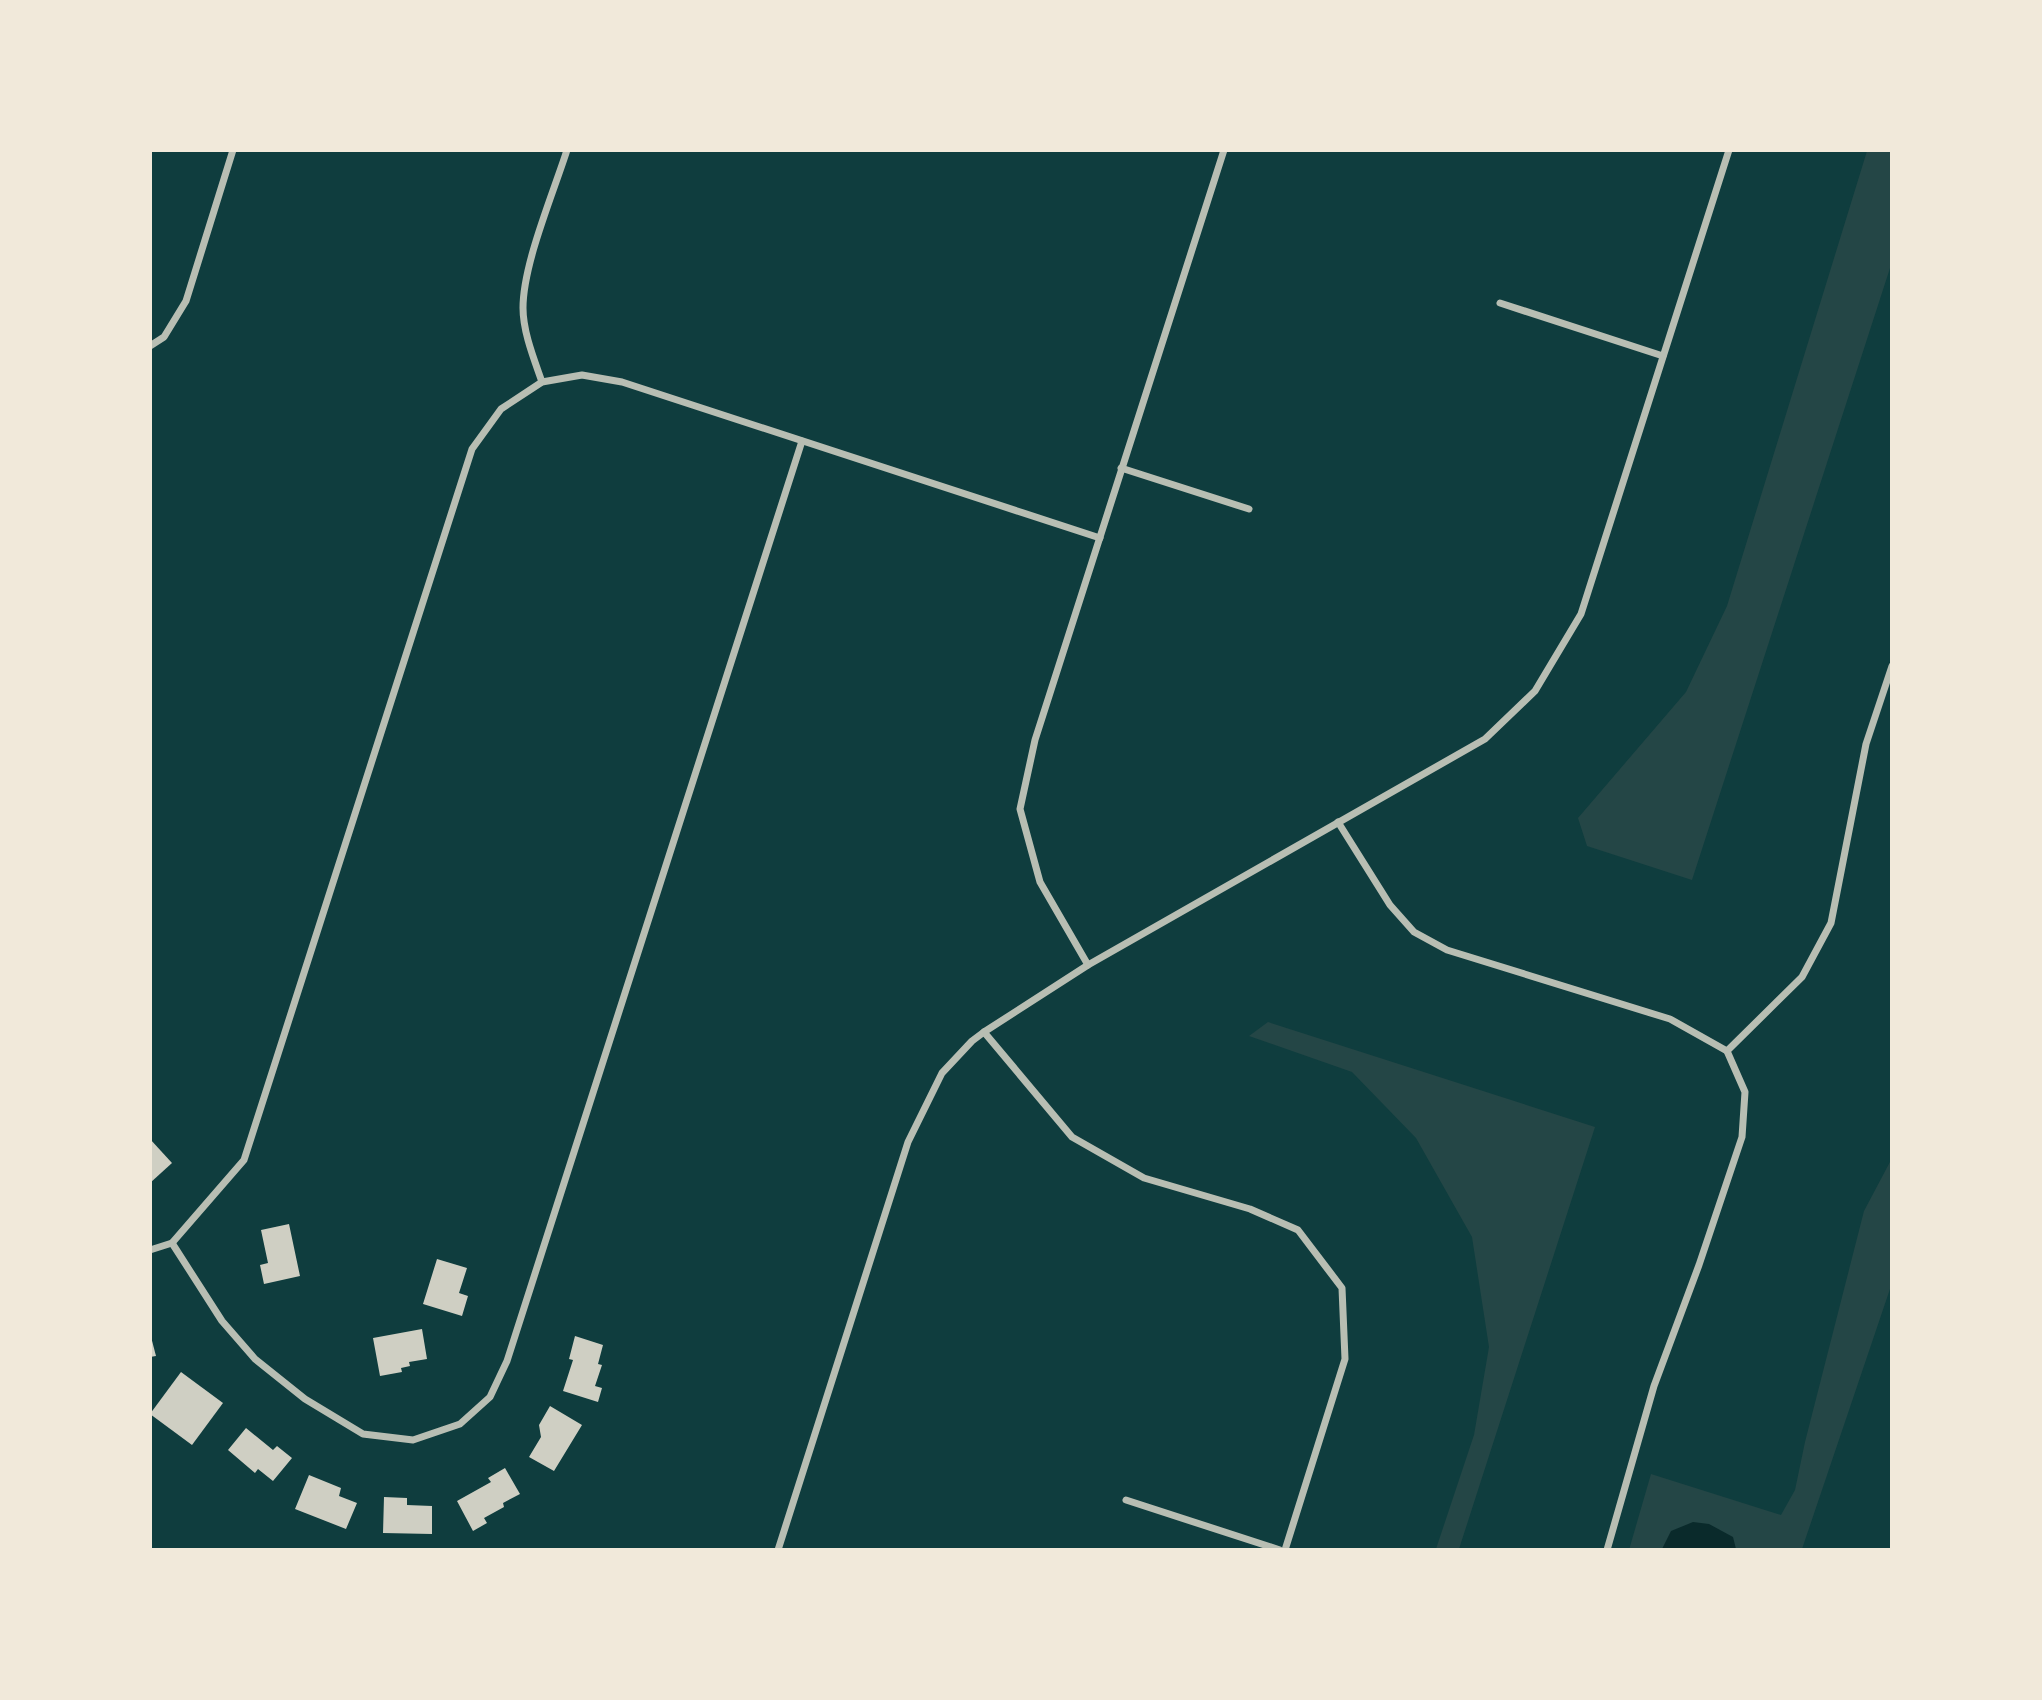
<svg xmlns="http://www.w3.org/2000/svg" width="2042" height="1700" font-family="'Asap Condensed',sans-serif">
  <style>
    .green { fill: #244646 }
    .water { fill: #0a2a2b }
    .building { fill: #cfcfc3 }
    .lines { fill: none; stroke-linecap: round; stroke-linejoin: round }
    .minor { stroke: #b8beb3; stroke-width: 7 }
  </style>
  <rect width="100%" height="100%" fill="#0f3d3e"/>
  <g class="green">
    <polygon points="1867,151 1891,151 1891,265 1692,880 1587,846 1578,818 1686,692 1727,606"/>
    <polygon points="1268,1022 1595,1127 1459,1549 1436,1549 1474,1435 1489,1347 1472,1237 1416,1138 1352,1072 1249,1036"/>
    <polygon points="1891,1160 1891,1286 1802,1549 1629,1550 1651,1474 1781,1515 1795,1490 1805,1442 1864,1211"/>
  </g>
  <polygon class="water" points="1693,1522 1709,1524 1733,1537 1736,1549 1662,1549 1671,1531"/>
  <g class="building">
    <polygon points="150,1139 172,1163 150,1183"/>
    <polygon points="289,1224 300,1276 264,1284 260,1265 268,1263 261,1230"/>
    <polygon points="437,1259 467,1268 459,1293 468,1296 462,1316 423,1304"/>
    <polygon points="422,1329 427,1359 409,1362 410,1366 401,1368 402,1372 380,1376 373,1338"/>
    <polygon points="150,1333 156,1356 150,1357"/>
    <polygon points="575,1336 603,1345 598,1364 602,1365 595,1386 602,1388 598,1402 563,1391 573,1360 569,1359"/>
    <polygon points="181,1372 223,1403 192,1445 150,1414"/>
    <polygon points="550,1406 582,1425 554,1471 529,1457 541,1437 539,1425"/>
    <polygon points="246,1428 273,1450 277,1446 292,1458 273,1481 258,1469 255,1473 228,1450"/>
    <polygon points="505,1468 520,1494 503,1503 504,1507 484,1518 487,1523 473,1531 457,1501 491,1482 488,1478"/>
    <polygon points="309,1475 341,1488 339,1496 357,1503 346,1529 295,1509"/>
    <polygon points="384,1497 407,1498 407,1505 432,1506 432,1534 383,1533"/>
  </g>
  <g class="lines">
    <g class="minor">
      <polyline points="1500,303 1663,356"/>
      <polyline points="150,346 164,337 186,301 233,150"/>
      <path d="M542 382C534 359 523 332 523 308 523 264 553 194 567 150"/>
      <polyline points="1121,468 1249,509"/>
      <polyline points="1338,822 1390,905 1414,932 1447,950 1670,1019 1727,1051 1745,1092 1742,1137 1699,1265 1654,1386 1607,1550"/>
      <polyline points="1088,965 1040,882 1020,809 1035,740 1224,150"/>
      <polyline points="984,1032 1072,1137 1144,1178 1250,1209 1298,1230 1342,1288 1345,1359 1285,1550"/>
      <polyline points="1727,1051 1802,977 1831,923 1866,744 1892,666"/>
      <polyline points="172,1243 222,1321 255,1359 305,1399 363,1434 413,1440 460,1424 490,1397 507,1361 802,441"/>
      <polyline points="150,1250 172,1243 244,1160 472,449 501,409 542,382 582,375 622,382 1100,538"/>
      <polyline points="1126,1500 1280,1550"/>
      <polyline points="778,1550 908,1142 942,1073 972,1041 984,1032 1088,965 1485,739 1535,691 1581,614 1729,150"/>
    </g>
  </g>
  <rect width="2042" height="1700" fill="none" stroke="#f1e9da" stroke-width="304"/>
</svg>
